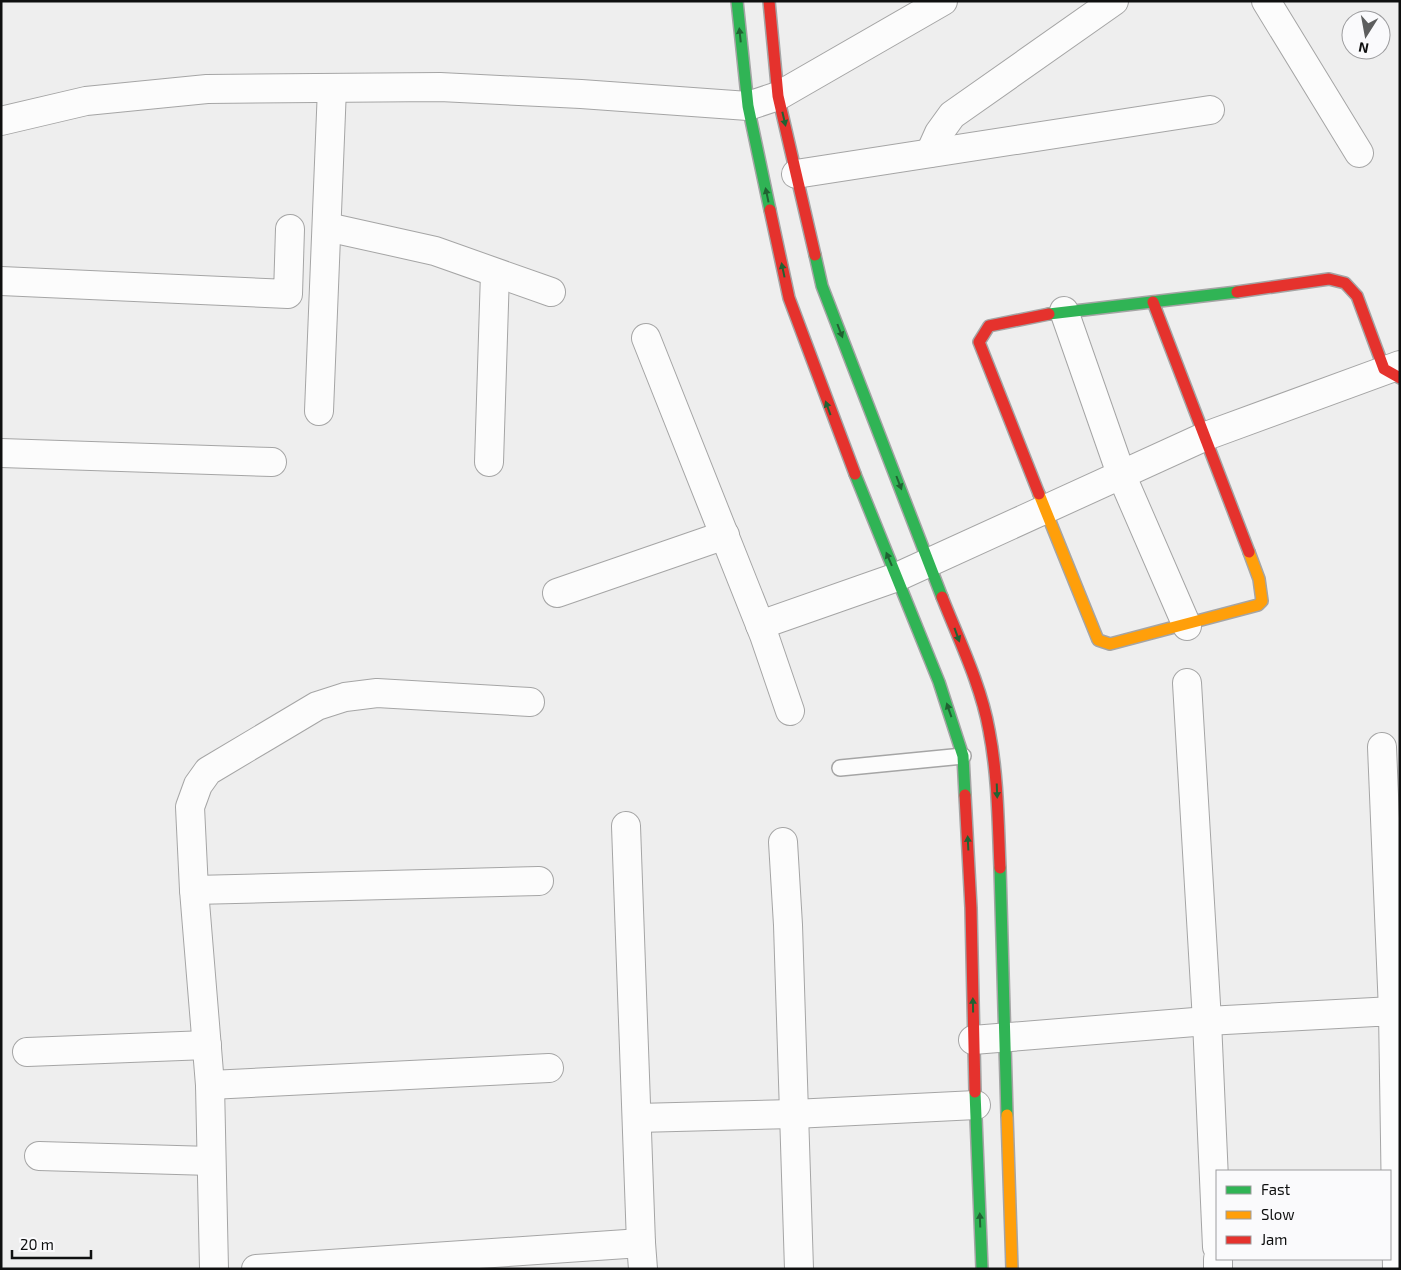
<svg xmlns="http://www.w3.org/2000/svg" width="1401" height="1270" font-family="'Exo 2',sans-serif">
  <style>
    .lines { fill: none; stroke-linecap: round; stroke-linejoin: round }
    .lane-casing { stroke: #a5a5a5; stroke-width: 18 }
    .street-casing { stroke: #a5a5a5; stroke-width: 30 }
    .fast-casing { stroke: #a5a5a5; stroke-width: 14 }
    .slow-casing { stroke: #a5a5a5; stroke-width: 14 }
    .jam-casing { stroke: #a5a5a5; stroke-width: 14 }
    .lane { stroke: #fcfcfc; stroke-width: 15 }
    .street { stroke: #fcfcfc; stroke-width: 28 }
    .fast { stroke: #30b455; stroke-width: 11 }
    .slow { stroke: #ff9f0a; stroke-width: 11 }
    .jam { stroke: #e5322d; stroke-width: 11 }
    .oneway { fill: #206232 }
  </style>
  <rect width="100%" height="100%" fill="#eee"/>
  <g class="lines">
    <g class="lane-casing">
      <polyline id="lane" points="840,768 963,756"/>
    </g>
    <g class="street-casing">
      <g id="street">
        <polyline points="1266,1 1359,153"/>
        <polyline points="1,121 86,101 207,89 440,87 581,94 748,106 778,96 943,1"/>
        <polyline points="930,153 939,133 952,115 1114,1"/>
        <polyline points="796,174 1210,110"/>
        <polyline points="327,227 435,251 551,292"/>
        <polyline points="1,281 288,294 290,229"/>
        <polyline points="1064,311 1121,474 1187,626"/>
        <polyline points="646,338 764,635 790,711"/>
        <polyline points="319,411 332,88"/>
        <polyline points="1,453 272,462"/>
        <polyline points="489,462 495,273"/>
        <polyline points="557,593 725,535"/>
        <polyline points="760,625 897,577 1206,436 1400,365"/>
        <polyline points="1187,683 1207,1021 1217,1247"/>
        <polyline points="1382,747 1393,1011 1400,1011"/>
        <polyline points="626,826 641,1243"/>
        <polyline points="783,842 788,925 799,1269"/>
        <polyline points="194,890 539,881"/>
        <polyline points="973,1040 1207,1021 1393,1011 1397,1269"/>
        <polyline points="27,1052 207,1045"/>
        <polyline points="210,1085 549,1068"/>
        <polyline points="637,1118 794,1114 976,1105"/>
        <polyline points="39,1156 211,1161"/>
        <polyline points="1218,1259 1218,1269"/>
        <polyline points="214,1269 210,1085 194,890 190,807 198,785 208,771 265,737 317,706 345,697 377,693 530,702"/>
        <polyline points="256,1269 641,1243 643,1269"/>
      </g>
    </g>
    <g class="fast-casing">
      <g id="fast">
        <polyline points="737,1 748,106 770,210"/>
        <polyline points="815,255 822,286 942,597"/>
        <polyline points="1049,314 1237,292"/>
        <polyline points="855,474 939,682 963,756 965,795"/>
        <polyline points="1000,868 1007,1115"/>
        <polyline points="975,1092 982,1269"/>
      </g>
    </g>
    <g class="slow-casing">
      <g id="slow">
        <polyline points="1039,494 1098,640 1110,644 1258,605 1262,601 1259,579 1249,552"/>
        <polyline points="1007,1115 1012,1269"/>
      </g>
    </g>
    <g class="jam-casing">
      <g id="jam">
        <polyline points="769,1 778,96 815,255"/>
        <polyline points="770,210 789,298 855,474"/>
        <polyline points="1237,292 1329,279 1345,283 1357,296 1384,369 1400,378"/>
        <polyline points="1153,302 1249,552"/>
        <polyline points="1039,494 979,342 989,326 1049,314"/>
        <path d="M942 597C959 640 981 685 989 730 998 776 998 821 1000 868"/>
        <polyline points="965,795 971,908 975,1092"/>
      </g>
    </g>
    <use href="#lane" class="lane"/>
    <use href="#street" class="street"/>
    <use href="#fast" class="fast"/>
    <use href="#slow" class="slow"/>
    <use href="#jam" class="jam"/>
  </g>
  <defs><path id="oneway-solid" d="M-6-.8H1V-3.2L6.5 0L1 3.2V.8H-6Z" transform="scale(1.25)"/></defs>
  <g class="oneway">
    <use href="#oneway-solid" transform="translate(740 35) rotate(-96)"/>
    <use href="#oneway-solid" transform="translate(784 119) rotate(77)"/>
    <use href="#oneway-solid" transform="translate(767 195) rotate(-102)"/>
    <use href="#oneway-solid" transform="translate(783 270) rotate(-102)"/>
    <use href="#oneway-solid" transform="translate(840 331) rotate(69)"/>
    <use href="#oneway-solid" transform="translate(828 408) rotate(-110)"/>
    <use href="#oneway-solid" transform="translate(899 483) rotate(69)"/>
    <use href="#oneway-solid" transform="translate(889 559) rotate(-113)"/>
    <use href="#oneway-solid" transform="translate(957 635) rotate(70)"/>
    <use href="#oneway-solid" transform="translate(949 710) rotate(-109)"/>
    <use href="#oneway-solid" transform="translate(997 791) rotate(88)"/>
    <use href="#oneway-solid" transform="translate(968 843) rotate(-93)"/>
    <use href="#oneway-solid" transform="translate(973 1005) rotate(-91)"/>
    <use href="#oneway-solid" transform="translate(980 1220) rotate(-92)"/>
  </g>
  <rect width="1401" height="1270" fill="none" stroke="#0f1010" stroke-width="5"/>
  <rect x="1216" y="1170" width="175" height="90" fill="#fafafc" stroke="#9c9c9e"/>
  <rect x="1226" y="1186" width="25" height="8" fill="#30b455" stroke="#9c9c9e"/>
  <text x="1261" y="1195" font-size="15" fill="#0f1010">Fast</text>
  <rect x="1226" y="1211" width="25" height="8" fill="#ff9f0a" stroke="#9c9c9e"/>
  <text x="1261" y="1220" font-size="15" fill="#0f1010">Slow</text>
  <rect x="1226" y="1236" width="25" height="8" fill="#e5322d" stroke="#9c9c9e"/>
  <text x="1261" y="1245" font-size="15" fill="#0f1010">Jam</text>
  <g transform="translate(1366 35) rotate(191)"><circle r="24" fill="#fafafc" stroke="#9c9c9e"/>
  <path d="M0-4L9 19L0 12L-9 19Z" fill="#5d5e5e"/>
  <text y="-8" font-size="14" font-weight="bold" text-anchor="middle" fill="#0f1010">N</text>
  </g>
  <path d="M12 1250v8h79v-8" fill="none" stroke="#0f1010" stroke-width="2.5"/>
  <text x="20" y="1250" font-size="15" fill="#0f1010" stroke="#fafafc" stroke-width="4" paint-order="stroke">20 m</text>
</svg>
